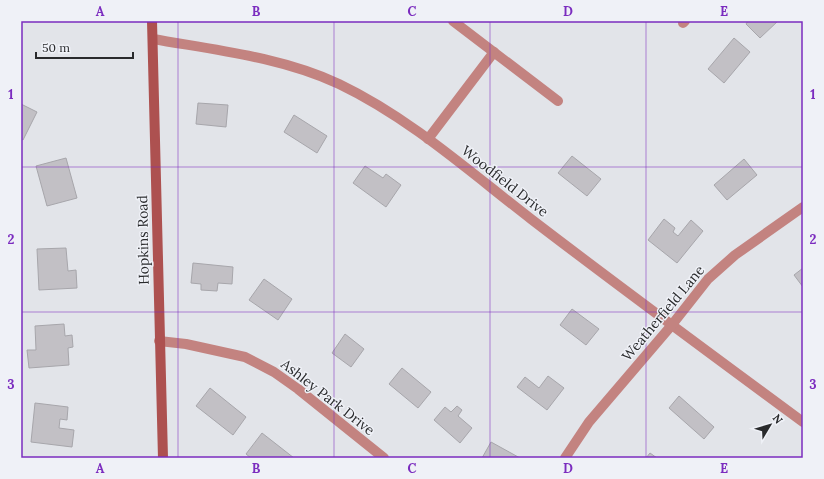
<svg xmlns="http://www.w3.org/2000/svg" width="824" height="479" font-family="Lora,serif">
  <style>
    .building { fill: #c2c0c5; stroke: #a7a6ab }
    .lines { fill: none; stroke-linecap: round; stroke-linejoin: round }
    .street { stroke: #c38380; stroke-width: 10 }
    .secondary { stroke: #ad5150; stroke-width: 10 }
    .grid { fill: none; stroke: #7b2cbf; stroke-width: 1; stroke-opacity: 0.55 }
    .labels { text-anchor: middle; stroke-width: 3; stroke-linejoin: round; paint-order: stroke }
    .street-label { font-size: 14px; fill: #292a2c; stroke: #eff1f7 }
    .neatline { fill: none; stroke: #7b2cbf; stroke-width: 1.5 }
    .grid-label { font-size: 13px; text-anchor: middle; font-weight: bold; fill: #7b2cbf }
  </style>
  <rect width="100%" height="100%" fill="#e2e4e9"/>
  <g class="building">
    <polygon points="748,21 778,21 760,38 746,24"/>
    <polygon points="734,38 750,52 724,83 708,69"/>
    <polygon points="198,103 228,105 226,127 196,124"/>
    <polygon points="21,104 37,112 23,140 21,139"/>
    <polygon points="294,115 327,136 317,153 284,132"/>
    <polygon points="572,156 601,179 587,196 558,173"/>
    <polygon points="66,158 77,198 47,206 36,166"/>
    <polygon points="744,159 757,175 727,200 714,185"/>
    <polygon points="365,166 383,178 386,174 401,185 386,207 353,183"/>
    <polygon points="664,219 675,228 673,232 678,236 691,220 703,231 677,263 648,240"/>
    <polygon points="66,248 68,271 76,270 77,288 39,290 37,249"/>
    <polygon points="193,263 233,267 232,284 218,283 217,291 201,290 201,284 191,283"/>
    <polygon points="803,268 803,287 794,275"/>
    <polygon points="264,279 292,299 278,320 249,300"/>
    <polygon points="572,309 599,329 586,345 560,325"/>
    <polygon points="64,324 65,336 72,335 73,347 68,348 69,365 29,368 27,350 36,350 35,326"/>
    <polygon points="345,334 364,349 351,367 332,353"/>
    <polygon points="402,368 431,392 418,408 389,384"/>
    <polygon points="548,376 564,388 547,410 517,387 525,377 539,388"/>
    <polygon points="210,388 246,417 233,435 196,406"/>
    <polygon points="679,396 714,427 704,439 669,408"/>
    <polygon points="35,403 68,407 67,420 60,419 59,428 74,430 72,447 31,442"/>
    <polygon points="457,406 462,410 458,416 472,428 460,443 434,420 445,407 451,412"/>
    <polygon points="262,433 294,458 251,458 246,454"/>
    <polygon points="491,442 520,458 482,458"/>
    <polygon points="650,453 657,458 646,458"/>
  </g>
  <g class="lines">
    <g class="street">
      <polyline points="453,21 558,101"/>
      <polyline points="683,23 685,21"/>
      <path d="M153 39C215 50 281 57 339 84 410 118 470 172 531 219 621 288 712 355 803 422"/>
      <polyline points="428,139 494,52"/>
      <polyline points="159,341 186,344 245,357 274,372 298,389 384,458"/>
      <polyline points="565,458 589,422 671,326 708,279 735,255 803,207"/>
    </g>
    <polyline class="secondary" points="152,21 163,458"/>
  </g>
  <path class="grid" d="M178 21V458M334 21V458M490 21V458M646 21V458M21 167H803M21 312H803"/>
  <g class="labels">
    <g class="street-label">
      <text transform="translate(505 181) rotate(38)" y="5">Woodfield Drive</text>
      <text transform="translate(143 240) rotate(-91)" y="5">Hopkins Road</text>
      <text transform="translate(663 313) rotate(-50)" y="5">Weatherfield Lane</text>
      <text transform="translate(328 397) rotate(38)" y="5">Ashley Park Drive</text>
    </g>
  </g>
  <rect width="824" height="479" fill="none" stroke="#eff1f7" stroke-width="44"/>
  <g transform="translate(770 425) rotate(52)" stroke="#eff1f7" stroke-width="3" paint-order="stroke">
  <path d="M0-3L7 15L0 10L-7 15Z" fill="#292a2c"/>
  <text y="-6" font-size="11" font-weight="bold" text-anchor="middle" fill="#292a2c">N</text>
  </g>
  <path d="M36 52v6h97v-6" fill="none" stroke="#292a2c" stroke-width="2"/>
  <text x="42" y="52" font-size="12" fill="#292a2c" stroke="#eff1f7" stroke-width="3" paint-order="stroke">50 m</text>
  <rect x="22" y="22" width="780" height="435" class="neatline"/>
  <g class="grid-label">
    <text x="100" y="16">A</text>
    <text x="256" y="16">B</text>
    <text x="412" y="16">C</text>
    <text x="568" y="16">D</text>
    <text x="724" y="16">E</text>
    <text x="11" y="99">1</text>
    <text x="813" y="99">1</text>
    <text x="11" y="244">2</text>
    <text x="813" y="244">2</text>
    <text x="11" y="389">3</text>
    <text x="813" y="389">3</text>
    <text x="100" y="473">A</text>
    <text x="256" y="473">B</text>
    <text x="412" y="473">C</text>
    <text x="568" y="473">D</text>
    <text x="724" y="473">E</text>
  </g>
</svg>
